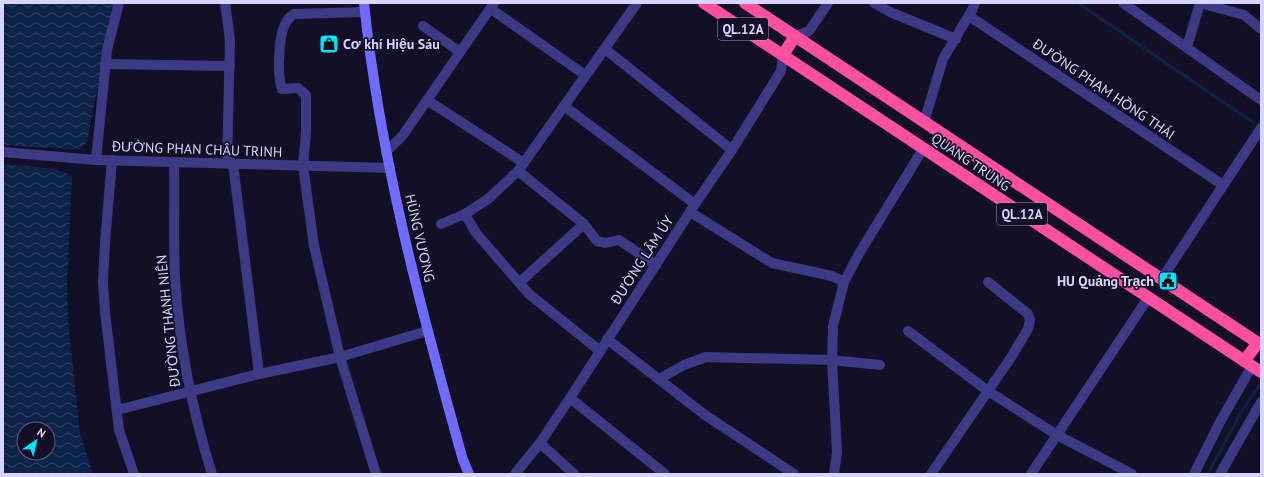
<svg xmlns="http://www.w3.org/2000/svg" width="1264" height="477" font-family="'PT Sans',sans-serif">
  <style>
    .water { fill: url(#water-waves); fill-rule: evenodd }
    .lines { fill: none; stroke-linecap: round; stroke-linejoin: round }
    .stream { stroke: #0c2248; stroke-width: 3 }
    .street { stroke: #3d3a85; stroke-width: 10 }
    .secondary { stroke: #6f6bff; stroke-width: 10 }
    .highway { stroke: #ff4fa3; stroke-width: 12 }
    .labels { text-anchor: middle; stroke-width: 3.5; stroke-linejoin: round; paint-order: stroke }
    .shield { fill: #130f26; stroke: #9e99be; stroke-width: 1 }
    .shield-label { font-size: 13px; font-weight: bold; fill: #d9d4ff }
    .poi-label { font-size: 14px; font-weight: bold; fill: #d9d4ff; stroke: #130f26; text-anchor: start }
    .street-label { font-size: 14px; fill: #d9d4ff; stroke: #130f26 }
  </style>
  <defs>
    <pattern id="water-waves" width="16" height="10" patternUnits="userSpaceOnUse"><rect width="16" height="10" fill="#0c2248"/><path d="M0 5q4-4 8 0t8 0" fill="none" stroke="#2f4163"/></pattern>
  </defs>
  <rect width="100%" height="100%" fill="#130f26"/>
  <g class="water">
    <polygon points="3,3 114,3 87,142 80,150 3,145"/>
    <path d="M3 164 57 169 72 176 67 283 68 320 80 433 93 474H3ZM24 429H48V453H24Z"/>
  </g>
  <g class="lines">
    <g class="stream">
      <polyline points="1078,3 1254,123"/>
      <polyline points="1208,474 1243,409 1261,383"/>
    </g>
    <g class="street">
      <polyline points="225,3 230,40 227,163"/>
      <polyline points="874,3 890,12 956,39"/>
      <polyline points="1123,3 1261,100"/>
      <polyline points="491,9 585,75"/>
      <path d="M365 12 294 14C289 17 285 23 283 29 279 42 277 76 282 89L298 88 306 95V132L303 166 314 246 340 357 376 474"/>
      <polyline points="969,16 1223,185"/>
      <polyline points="423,26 460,52"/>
      <polyline points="795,36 809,31 828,3"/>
      <polyline points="1187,47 1200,3 1244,15 1261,29"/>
      <polyline points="605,49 732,150"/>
      <polyline points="105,64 230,66"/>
      <polyline points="427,100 524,163"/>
      <polyline points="564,106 695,204"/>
      <polyline points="924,122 943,59 972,10 975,3"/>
      <polyline points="3,152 96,160 390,168"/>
      <polyline points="386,152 403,135 494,3"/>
      <polyline points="96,160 107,50 119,3"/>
      <polyline points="112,160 105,243 103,281 105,312 119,430 134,474"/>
      <path d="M174 163C175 201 173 240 175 278 179 345 192 410 212 474"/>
      <polyline points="233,163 259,374"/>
      <polyline points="518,171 584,224 597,241 606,243 619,240 656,265"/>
      <polyline points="690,212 772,263 832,276 844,282"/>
      <polyline points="465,214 476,233 529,294 600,351"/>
      <polyline points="441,224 465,214 488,199 518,171 637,3"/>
      <polyline points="1161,280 1261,128"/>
      <polyline points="520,282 584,224"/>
      <polyline points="908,331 988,391 1057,435 1132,474"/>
      <polyline points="607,339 705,415 794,474"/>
      <polyline points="659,379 684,365 706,357 832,360 880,365"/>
      <polyline points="570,398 665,474"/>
      <polyline points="117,410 259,374 340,357 427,331"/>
      <polyline points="540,443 574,474"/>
      <polyline points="515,474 540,443 570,398 695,204 732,150 781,71 783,55"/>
      <polyline points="834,474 837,452 832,360 833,326 844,282 860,252 923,149"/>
      <polyline points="931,474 1010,359 1028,329 1030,320 1028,314 988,282"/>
      <polyline points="1031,474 1148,298"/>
      <polyline points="1194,474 1220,422 1252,366"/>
      <polyline points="1220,474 1261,402"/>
    </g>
    <path class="secondary" d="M364 3C380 158 421 310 463 460L469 474"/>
    <g class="highway">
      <polyline points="704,3 1261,372"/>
      <polyline points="745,3 1261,345"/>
      <polyline points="783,55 795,36"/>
      <polyline points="1244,361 1258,343"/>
    </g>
  </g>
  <defs>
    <g id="shop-square" transform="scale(1)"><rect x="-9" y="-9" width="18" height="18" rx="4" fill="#00e5ff" stroke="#130f26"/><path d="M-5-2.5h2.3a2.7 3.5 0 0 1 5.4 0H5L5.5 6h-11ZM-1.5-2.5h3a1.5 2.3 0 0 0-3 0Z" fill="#111"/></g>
    <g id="civic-square" transform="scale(1)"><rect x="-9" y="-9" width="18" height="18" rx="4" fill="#00e5ff" stroke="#130f26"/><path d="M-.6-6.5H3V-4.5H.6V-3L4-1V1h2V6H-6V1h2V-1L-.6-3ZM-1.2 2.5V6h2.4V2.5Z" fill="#111"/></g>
  </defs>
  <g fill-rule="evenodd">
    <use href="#shop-square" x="329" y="44"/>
    <use href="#civic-square" x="1168" y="281"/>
  </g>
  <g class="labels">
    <g class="shield">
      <rect x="718" y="18" width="50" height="22" rx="3"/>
      <rect x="997" y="203" width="50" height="22" rx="3"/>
    </g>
    <g class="shield-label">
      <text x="743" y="34">QL.12A</text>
      <text x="1022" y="219">QL.12A</text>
    </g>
    <g class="poi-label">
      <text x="343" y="49">Cơ khí Hiệu Sáu</text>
      <text x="1154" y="286" text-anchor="end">HU Quảng Trạch</text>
    </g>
    <g class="street-label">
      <text transform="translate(1104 89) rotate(34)" y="5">ĐƯỜNG PHẠM HỒNG THÁI</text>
      <text transform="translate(197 149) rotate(2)" y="5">ĐƯỜNG PHAN CHÂU TRINH</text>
      <text transform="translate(971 162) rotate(34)" y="5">QUANG TRUNG</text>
      <text transform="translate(420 238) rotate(77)" y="5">HÙNG VƯƠNG</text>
      <text transform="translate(642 260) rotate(-57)" y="5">ĐƯỜNG LÂM ÚY</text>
      <text transform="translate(168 321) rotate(-96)" y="5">ĐƯỜNG THANH NIÊN</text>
    </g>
  </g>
  <rect width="1264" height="477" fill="none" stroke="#d9d4ff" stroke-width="8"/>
  <g transform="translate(36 441) rotate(34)"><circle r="19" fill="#130f26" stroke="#625e7d"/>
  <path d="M0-3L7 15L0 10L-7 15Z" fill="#00e5ff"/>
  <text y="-6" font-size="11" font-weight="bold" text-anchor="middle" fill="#d9d4ff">N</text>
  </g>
</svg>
